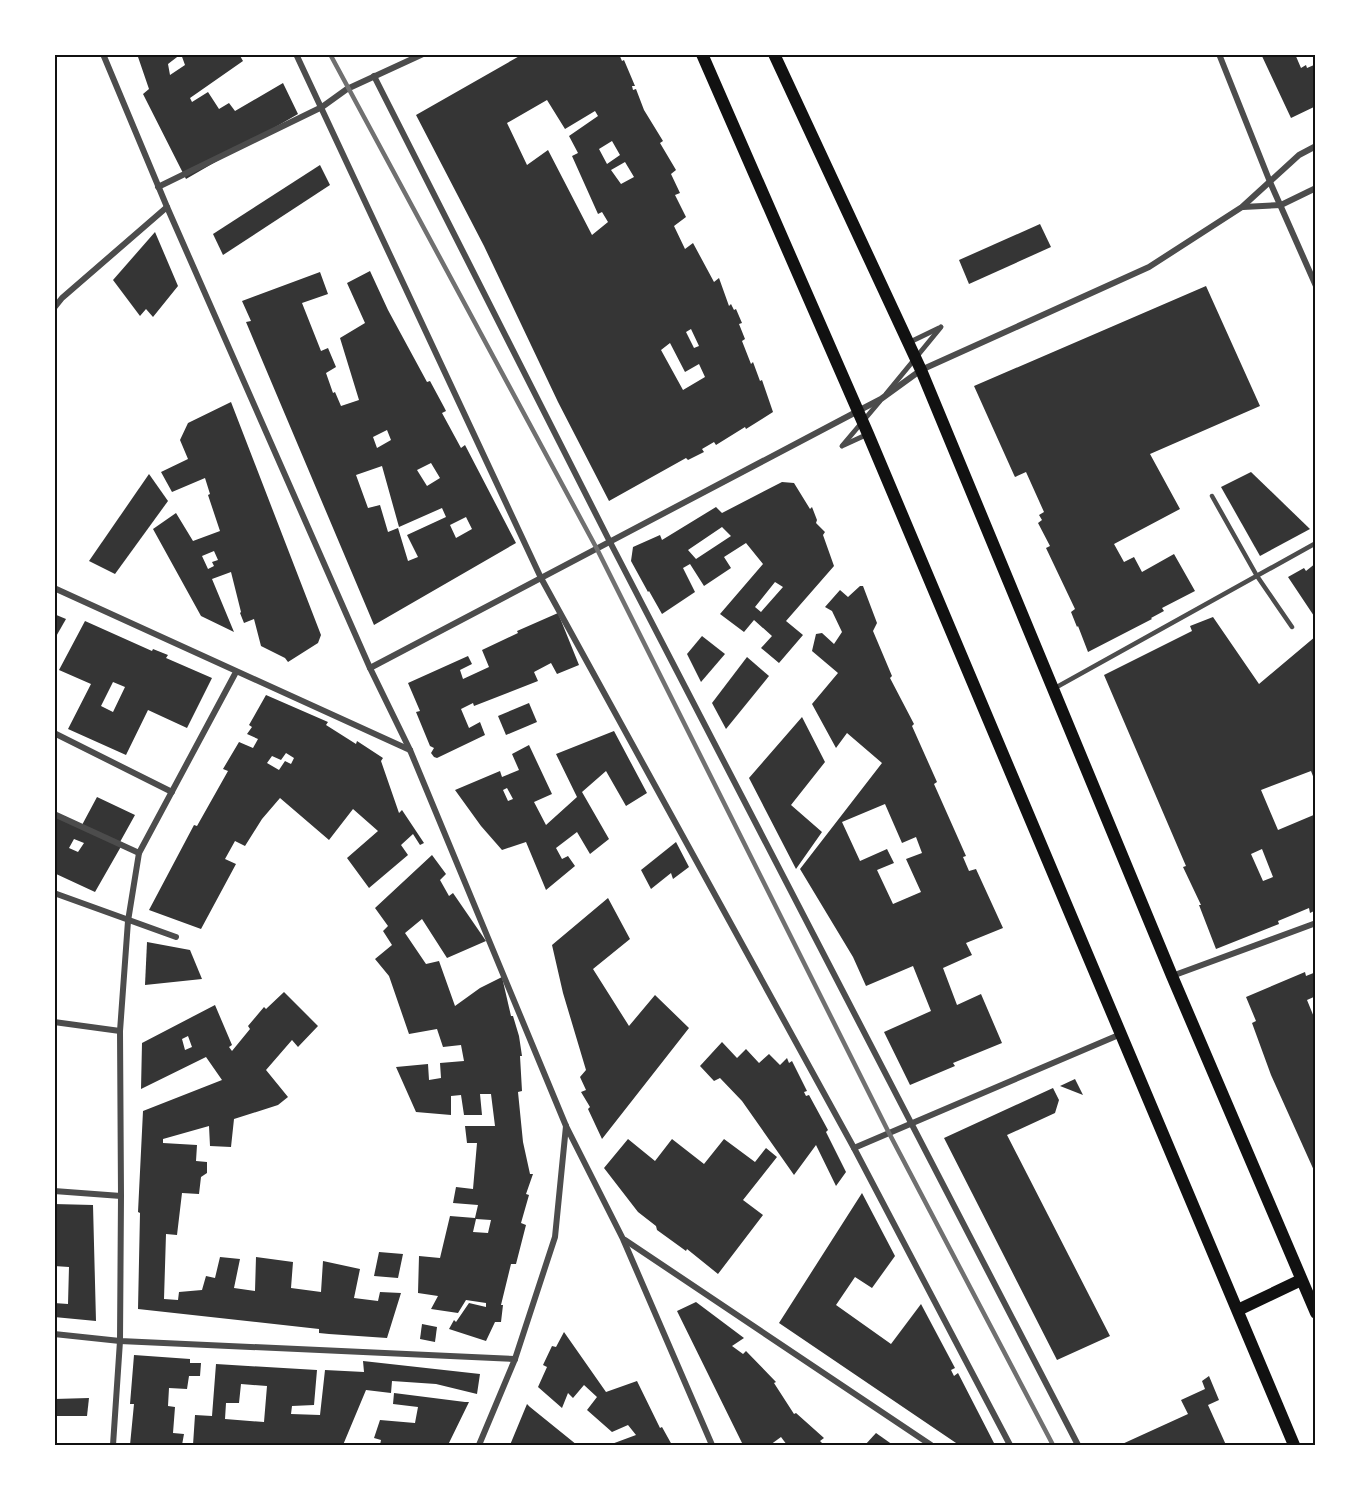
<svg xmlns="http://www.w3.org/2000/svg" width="1370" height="1499" font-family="'Fira Sans Condensed',sans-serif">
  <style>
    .building { fill: #353535; fill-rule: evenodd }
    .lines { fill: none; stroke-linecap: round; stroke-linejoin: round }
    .service { stroke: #4c4c4c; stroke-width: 4.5 }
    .pedestrian { stroke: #4c4c4c; stroke-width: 5 }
    .minor { stroke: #4c4c4c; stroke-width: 6 }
    .secondary { stroke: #111; stroke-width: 12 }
    .rail { stroke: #707070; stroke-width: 4.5 }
    .neatline { fill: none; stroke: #111; stroke-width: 2 }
  </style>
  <rect width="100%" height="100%" fill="#fff"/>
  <g class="building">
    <path d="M137 54H239L243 61 190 98 192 102 208 92 219 109 229 103 235 111 283 83 298 114 186 179 143 94 149 89ZM181 54 185 65 170 75 168 64Z"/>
    <path d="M523 54H619L622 61 624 60 635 86H632L633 90 636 89 644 110 663 141 660 143 676 170 671 174 680 193 675 195 686 217 674 226 685 249 693 243 714 282 719 278 729 306 731 304 734 310 736 309 742 323 739 324 745 339 742 341 751 364 753 362 760 381 762 380 773 412 746 429 745 427 716 445 714 442 702 449 704 452 688 460 686 458 609 501 558 402 484 246 416 115ZM547 100 565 129 595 111 598 116 569 136 578 153 572 156 598 214 602 212 608 222 592 235 548 150 527 165 507 123ZM612 141 620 155 607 164 599 149ZM625 162 634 177 621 184 611 170ZM691 329 699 346 694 348 686 332ZM670 343 685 372 699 364 705 377 683 390 661 350Z"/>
    <polygon points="1261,54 1295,54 1301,68 1306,65 1307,68 1314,65 1316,68 1316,106 1291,118"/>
    <polygon points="320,165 330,185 223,255 213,234"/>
    <polygon points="1040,224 1051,247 969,284 959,260"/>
    <polygon points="155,232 178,286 153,317 146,309 140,316 113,280"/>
    <path d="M370 271 388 310 427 382 430 381 444 407 446 411 442 413 461 448 465 445 516 543 374 625 246 322 251 321 242 301 320 272 328 294 302 303 321 351 328 348 336 367 326 373 333 393 335 392 341 406 359 400 340 338 365 323 347 283ZM387 430 391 440 377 448 373 437ZM431 463 440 478 427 486 417 470ZM382 466 399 527 442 508 446 517 407 535 418 557 408 561 398 528 388 532 380 505 368 508 356 475ZM466 517 472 529 456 538 450 525Z"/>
    <polygon points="1206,286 1260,406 1150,454 1180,509 1114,544 1124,562 1134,557 1142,572 1174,554 1195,591 1162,608 1164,611 1151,618 1152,619 1088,652 1078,626 1077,627 1071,612 1075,609 1046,548 1050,546 1038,523 1042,520 1039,515 1044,512 1026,472 1015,477 1014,475 974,386"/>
    <path d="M231 402 321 635 318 643 288 662 285 658 261 646 254 619 244 623 240 613 241 612 231 572 212 579 234 632 201 616 153 529 176 513 193 541 220 531 208 495 210 494 205 478 172 492 161 472 188 459 180 440 188 423ZM214 551 218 560 212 562 214 566 208 569 202 556Z"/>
    <polygon points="1251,472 1310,529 1260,556 1221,487"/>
    <polygon points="149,474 168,501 115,574 89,561"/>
    <path d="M782 482 794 483 810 509 812 507 817 520 816 523 825 532 823 535 834 566 786 621 803 635 779 663 761 648 772 636 754 620 744 632 720 614 763 564 746 543 724 557 731 568 704 586 690 564 683 568 695 592 662 614 649 591 648 592 631 561 633 547 660 535 662 540 716 507 722 513ZM722 527 731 536 696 559 688 550ZM775 582 783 587 761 612 755 607Z"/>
    <polygon points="1316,563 1316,619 1288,577 1304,568 1306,571"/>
    <path d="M860 586H863L877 623 873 631 892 676 890 678 914 724 912 726 937 782 934 784 966 856 963 857 969 871 976 869 1003 928 966 943 972 955 943 968 957 1005 981 994 1002 1043 953 1063 955 1066 910 1085 884 1032 931 1011 913 966 866 986 853 957 800 869 882 763 847 733 836 748 812 704 838 673 812 651 816 634 822 633 834 644 842 632 832 611 825 607 840 590 848 597ZM885 804 902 843 916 837 922 853 906 859 921 892 893 904 877 870 894 863 887 849 860 861 842 822Z"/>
    <polygon points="558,613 579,665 557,674 551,663 534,672 538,681 474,706 473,703 461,709 469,728 480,722 485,735 437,758 434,757 431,753 434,748 430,746 416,712 420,711 408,683 468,656 472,664 460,670 463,679 489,667 482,650 518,633 517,631"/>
    <polygon points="54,614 66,619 54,640"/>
    <path d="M1213 617 1259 684 1316 636V784L1311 771 1261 790 1278 830 1316 814V910L1310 913 1309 908 1290 916 1278 921 1279 924 1216 949 1199 905H1201L1183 867 1186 866 1104 675 1192 631 1190 626ZM1262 849 1273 877 1263 881 1251 854Z"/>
    <path d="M85 621 152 651 153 649 168 655 166 658 212 678 187 728 148 710 126 755 68 729 91 684 59 670ZM113 682 125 687 113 712 101 706Z"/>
    <polygon points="702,636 725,654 701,682 687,654"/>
    <polygon points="747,657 769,676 726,729 712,703"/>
    <path d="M266 695 328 722 326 725 356 744 357 741 383 758 381 761 399 813 402 810 424 843 420 845 413 834 401 845 408 855 369 888 347 858 378 831 353 809 329 840 280 798 262 819 245 846 235 841 225 859 236 864 201 929 149 910 194 825 197 826 228 771 223 769 239 742 253 748 258 739 247 734 252 727 249 725ZM286 753 294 758 291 764 285 761 279 770 267 763 272 756 281 760Z"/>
    <polygon points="529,703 537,722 506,735 498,716"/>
    <polygon points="802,717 825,762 791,805 822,832 796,869 749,778"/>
    <path d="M614 731 647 793 626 806 606 771 582 792 609 839 590 854 577 832 556 848 562 859 568 856 575 866 546 890 526 842 502 850 481 826 455 790 500 771 502 777 519 770 512 754 529 745 552 794 534 802 546 825 577 797 556 754ZM507 788 513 799 508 801 503 790Z"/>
    <path d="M97 797 135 815 120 842 123 843 95 892 54 873V812L82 825ZM74 839 84 843 78 852 69 848Z"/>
    <polygon points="676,842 689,867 673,879 671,873 651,889 641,870"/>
    <path d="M432 855 446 874 440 880 449 896 453 893 486 941 447 958 422 919 405 933 426 964 439 961 455 1006 480 988 502 977 511 1016H513L519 1036 522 1056H520L522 1091 518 1092 523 1142 530 1174H533L526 1194 529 1195 521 1223 526 1225 516 1264H511L501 1305H503L501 1322H495L486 1341 449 1329 454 1320 456 1322 469 1303 486 1307V1303L466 1300 458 1313 431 1309 438 1296 418 1293 419 1256 440 1258 450 1216 475 1218 478 1205 453 1203 456 1187 473 1189 477 1143H467L465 1126H495L491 1094H480L482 1115H464L461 1095 451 1096V1115L416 1112 396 1067 428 1064 429 1080 441 1078 440 1063 464 1061 461 1045 443 1047 437 1029 409 1034 389 976 375 959 392 945 383 931 388 926 375 908ZM476 1219 491 1220 488 1233 473 1232Z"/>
    <polygon points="608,898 630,939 593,969 629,1026 655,995 689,1028 602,1139 588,1109 590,1107 581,1092 586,1090 580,1077 586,1070 563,993 552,945"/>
    <polygon points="147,942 190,950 202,979 145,985"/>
    <polygon points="1305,972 1306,976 1316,972 1316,996 1307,1000 1316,1022 1316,1175 1271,1075 1252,1023 1256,1021 1246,997"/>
    <path d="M284 992 318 1026 298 1047 292 1040 266 1070 288 1097 278 1105 234 1119 231 1147 210 1146 209 1126 163 1139V1143L197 1145 196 1161 207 1162V1173L201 1177 199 1194 182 1193 177 1235 166 1234 164 1299 178 1300 179 1292 202 1290 206 1276 215 1278 220 1257 240 1259 234 1288 255 1291 256 1257 293 1262 291 1288 321 1292 323 1261 360 1269 354 1298 378 1301 380 1292 401 1293 387 1338 329 1334 319 1333V1329L138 1309 140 1213 138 1212 143 1111 222 1080 206 1057 141 1089 142 1043 215 1005 232 1045 229 1047 232 1051 250 1029 248 1026 264 1007 266 1009ZM188 1036 192 1047 185 1050 182 1039Z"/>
    <polygon points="722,1042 737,1058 746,1049 759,1063 769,1054 780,1065 787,1058 789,1063 792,1061 807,1091 804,1092 806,1096 809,1095 828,1130 826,1132 846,1172 836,1186 816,1145 794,1175 742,1101 720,1078 714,1081 700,1066"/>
    <polygon points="1075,1079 1083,1095 1060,1086"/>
    <polygon points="1053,1088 1059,1100 1055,1113 1007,1135 1110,1336 1057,1360 944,1138"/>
    <polygon points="628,1139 655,1161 672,1139 704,1164 724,1139 755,1162 766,1148 777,1157 743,1200 763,1215 718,1274 687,1249 686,1251 657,1230 656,1226 638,1212 604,1168"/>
    <polygon points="862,1193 895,1256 872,1288 855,1277 836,1305 891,1344 921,1304 955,1368 951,1370 954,1376 958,1373 995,1445 959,1445 779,1323"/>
    <polygon points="54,1204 93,1205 96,1321 54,1317 54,1303 68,1304 69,1267 54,1266"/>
    <polygon points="379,1252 403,1254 398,1278 374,1276"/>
    <polygon points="696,1302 744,1338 732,1346 743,1354 746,1351 776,1382 774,1383 794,1414 796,1413 824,1438 820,1441 824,1445 787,1445 781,1437 770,1445 743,1445 677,1311"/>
    <polygon points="422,1324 437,1327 435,1342 420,1339"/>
    <polygon points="564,1332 606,1392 637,1381 660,1428 662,1427 672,1445 609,1445 636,1435 628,1425 612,1432 587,1410 597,1397 584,1385 573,1398 568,1393 562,1408 538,1387 547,1367 543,1365 552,1346 556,1347"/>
    <polygon points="134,1355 190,1359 190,1363 201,1363 200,1376 189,1376 187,1389 169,1388 168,1406 175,1407 173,1433 184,1434 182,1445 130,1445 134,1404 130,1404"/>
    <path d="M363 1361 480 1374 477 1394 436 1384 392 1381 391 1393 366 1390 343 1445H193L195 1415 212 1416 216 1364 317 1370 314 1405 292 1406 291 1414 320 1415 325 1370 364 1372ZM241 1384 267 1386 264 1422 225 1419 226 1403H239Z"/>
    <polygon points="1209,1376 1219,1400 1208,1405 1226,1445 1120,1445 1188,1414 1181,1400 1205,1389 1202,1381"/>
    <polygon points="394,1393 465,1402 469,1402 448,1445 380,1445 381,1440 374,1438 380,1420 415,1423 418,1407 393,1404"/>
    <polygon points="89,1398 87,1416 54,1416 54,1399"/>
    <polygon points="527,1404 530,1407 577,1445 510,1445"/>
    <polygon points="876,1433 893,1445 865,1445"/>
  </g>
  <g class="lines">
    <g class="service">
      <polyline points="1212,496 1257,576 1292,627"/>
      <polyline points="1055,688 1316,543"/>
    </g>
    <g class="pedestrian">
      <polyline points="908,343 939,328"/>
      <polyline points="886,394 941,327"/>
      <polyline points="844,445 868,434"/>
      <polyline points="842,446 880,401"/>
    </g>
    <g class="minor">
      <polyline points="103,54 167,207 370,668 410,750 566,1126 623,1239 712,1445"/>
      <polyline points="296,54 541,578 854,1148 1010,1445"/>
      <polyline points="1219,54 1270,182 1316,286"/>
      <polyline points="374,76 610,542 1078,1445"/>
      <polyline points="158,187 322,107 347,89 423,54"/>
      <polyline points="1243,207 1281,205 1316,188"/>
      <polyline points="54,308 62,298 167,207"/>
      <polyline points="54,588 410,750"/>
      <polyline points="370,668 858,411 881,399 921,370 1149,267 1242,207 1299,155 1316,146"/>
      <polyline points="54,733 172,792"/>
      <polyline points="54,814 139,853"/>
      <polyline points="54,893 176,937"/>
      <polyline points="1172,976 1316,923"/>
      <polyline points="54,1022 120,1031"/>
      <polyline points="854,1148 1121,1034"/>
      <polyline points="54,1191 121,1196"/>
      <polyline points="625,1240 931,1445"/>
      <polyline points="54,1334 120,1341 515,1359"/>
      <polyline points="113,1445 120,1341 121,1196 120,1031 128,921 139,853 236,672"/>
      <polyline points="479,1445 515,1359 555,1237 566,1126"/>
    </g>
    <g class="secondary">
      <polyline points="702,54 868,434 1294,1445"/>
      <polyline points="774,54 921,370 1172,976 1316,1313"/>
      <polyline points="1238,1310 1301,1280"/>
    </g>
    <polyline class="rail" points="330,54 597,549 889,1133 1053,1445"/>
  </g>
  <rect width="1370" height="1499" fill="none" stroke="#ffffff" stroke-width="111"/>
  <rect x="56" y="56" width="1258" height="1388" class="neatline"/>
</svg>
